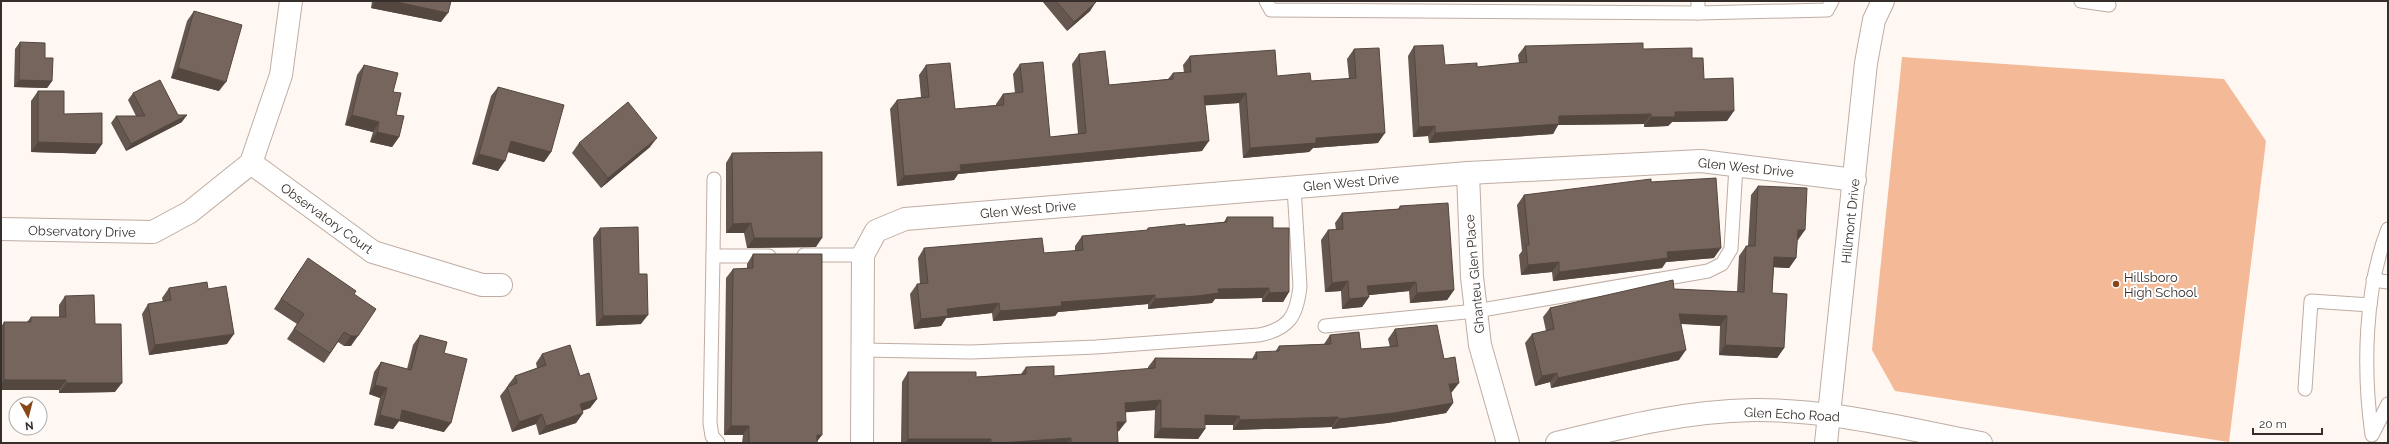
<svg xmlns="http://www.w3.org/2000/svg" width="2389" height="444" font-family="Raleway,sans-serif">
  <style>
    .pitch { fill: #f4b997 }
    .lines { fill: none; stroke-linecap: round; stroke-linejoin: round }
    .service-casing { stroke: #bfada3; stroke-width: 15 }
    .minor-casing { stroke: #bfada3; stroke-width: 24 }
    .service { stroke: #fff; stroke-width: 13 }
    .minor { stroke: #fff; stroke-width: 22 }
    .wall { fill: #65574f }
    .shaded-wall { fill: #534740 }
    .building { fill: #76655c; stroke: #534740 }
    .poi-dot { fill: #894617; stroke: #fff; stroke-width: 1.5 }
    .labels { text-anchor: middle; stroke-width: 4; stroke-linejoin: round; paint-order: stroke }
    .street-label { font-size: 13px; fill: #352e2a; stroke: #fff }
    .poi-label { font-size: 13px; fill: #352e2a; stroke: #fff; text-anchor: start }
  </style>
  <rect width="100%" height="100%" fill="#fef7f2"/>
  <polygon class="pitch" points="1902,57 2224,79 2266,141 2229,442 1895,391 1872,350"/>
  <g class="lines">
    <g class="service-casing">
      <g id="service">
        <polyline points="1266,1 1271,10 1698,13 1698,1"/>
        <polyline points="2081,1 2109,5"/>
        <polyline points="1698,13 1827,10 1832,1"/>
        <path d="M2388 229C2364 290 2363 371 2372 435L2388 404"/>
        <polyline points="804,255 863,255"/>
        <polyline points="713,256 714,179"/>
        <polyline points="2373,280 2388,282"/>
        <polyline points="1325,326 1476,311 1708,271 1722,264 1731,249 1736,166"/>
        <path d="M862 350 971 352 1096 347 1259 335C1289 329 1297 316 1300 286L1294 187"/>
        <polyline points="2305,389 2311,301 2370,305"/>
        <polyline points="718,443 712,436 710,423 713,256 769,256"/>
      </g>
    </g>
    <g class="minor-casing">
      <g id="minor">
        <polyline points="251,163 373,252 482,285 501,285"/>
        <polyline points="1468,173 1472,277 1480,345 1508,443"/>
        <polyline points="1,229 153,232 190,212 251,163 281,75 291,1"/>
        <polyline points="862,443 863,255 876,231 905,219 1468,173 1701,161 1855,180"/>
        <path d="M1557 443C1622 427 1686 411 1753 410 1830 409 1906 429 1981 443"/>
        <polyline points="1826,443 1866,63 1874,20 1883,1"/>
      </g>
    </g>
    <use href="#service" class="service"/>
    <use href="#minor" class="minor"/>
  </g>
  <g class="wall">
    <polygon points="372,1 451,1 441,22 371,8"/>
    <polygon points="1042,1 1095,1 1090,11 1067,31"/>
    <polygon points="194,11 219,91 171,78 187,21"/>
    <polygon points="20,42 45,58 52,81 47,88 14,87 15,49"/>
    <polygon points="1414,46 1445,65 1477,67 1519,63 1518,55 1525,46 1643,49 1692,58 1727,121 1672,122 1668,126 1644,127 1644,124 1558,125 1553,134 1429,143 1428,136 1413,137 1408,56"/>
    <polygon points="1354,49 1378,143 1313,148 1309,152 1243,158 1239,103 1205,105 1202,151 958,174 954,180 897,186 890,109 897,100 921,97 919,75 926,65 955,109 996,105 996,104 1003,94 1015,93 1013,74 1020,64 1050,137 1078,134 1072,64 1079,54 1109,85 1168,79 1173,73 1184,73 1183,65 1190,56 1277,76 1311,81 1349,79 1347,59"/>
    <polygon points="364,65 393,92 399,137 392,147 370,142 373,132 345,125 357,75"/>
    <polygon points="498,87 551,152 544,162 508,152 498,171 472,164 491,96"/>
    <polygon points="38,91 64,114 102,144 95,154 31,152 31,101"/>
    <polygon points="133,93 178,115 182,122 126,151 111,123 116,116 136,116 128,100"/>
    <polygon points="579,143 650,147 601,188 572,153"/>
    <polygon points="732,153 816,247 747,248 744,233 726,233 726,163"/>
    <polygon points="1651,182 1714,258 1666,262 1662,268 1553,281 1552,272 1521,275 1519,255 1522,251 1517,205 1524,195"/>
    <polygon points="1758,186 1798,240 1797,240 1796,258 1789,268 1774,267 1772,293 1784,348 1777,358 1719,355 1720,326 1681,324 1679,360 1551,388 1550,382 1535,386 1525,343 1532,334 1546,331 1543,317 1550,308 1674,289 1737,292 1739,256 1746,246 1748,246 1751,195"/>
    <polygon points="1400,206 1454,290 1447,300 1410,303 1409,291 1368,295 1369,297 1362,307 1342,309 1341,291 1325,292 1321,240 1328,230 1336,230 1335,223 1342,213 1398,209"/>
    <polygon points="1227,217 1273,228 1289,292 1283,302 1262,302 1262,298 1215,299 1212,303 1190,305 1148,309 1148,304 1058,312 1055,316 993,321 992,313 946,318 941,326 914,329 910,294 917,284 920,284 918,258 924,248 1044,253 1075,251 1075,246 1082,236 1146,231 1148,228 1185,226 1224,222"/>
    <polygon points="600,228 641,324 596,326 593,238"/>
    <polygon points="753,254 817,442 817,443 742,443 743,435 724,435 726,278 733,269 747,268 747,264"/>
    <polygon points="301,268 354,294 351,346 344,346 338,342 324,363 287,339 297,324 274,309"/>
    <polygon points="169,288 208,289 227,344 149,355 142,314 148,304 163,302 162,298"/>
    <polygon points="65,296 95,324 115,392 59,393 59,390 1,390 1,327 4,322 27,322 31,317 59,317 59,305"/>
    <polygon points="1395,329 1444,359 1452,392 1451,393 1453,403 1446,413 1387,423 1332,429 1332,427 1233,430 1233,425 1205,425 1205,429 1198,439 1154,438 1155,410 1125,412 1119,431 1117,432 1118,443 901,443 902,382 908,372 976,377 1021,374 1026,367 1054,376 1148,369 1148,367 1155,358 1252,359 1256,352 1275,352 1279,346 1324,344 1330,335 1361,349 1390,347 1388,339"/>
    <polygon points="420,335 444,353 444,432 399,421 393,429 374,425 380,398 369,394 374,372 381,362 407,369 413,345"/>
    <polygon points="542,354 580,376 597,399 590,408 582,411 583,413 576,423 539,435 536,424 512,432 500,396 507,387 508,386 508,385 515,376 537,368 536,363"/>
  </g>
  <g class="shaded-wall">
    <polygon points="376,1 392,1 448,13 441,22 371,8"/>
    <polygon points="1096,2 1090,11 1067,31 1074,22"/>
    <polygon points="178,68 226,82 219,91 171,78"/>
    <polygon points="19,80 52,81 47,88 14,87"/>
    <polygon points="1246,93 1239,103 1198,106 1204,96"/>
    <polygon points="1734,111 1727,121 1672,122 1668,126 1644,127 1651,117 1675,112"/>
    <polygon points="1651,114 1644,124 1558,125 1553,134 1429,143 1435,133 1559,116"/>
    <polygon points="187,115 182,122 126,151 131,144"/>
    <polygon points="352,115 379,122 373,132 345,125"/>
    <polygon points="1435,126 1428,136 1413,137 1419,127"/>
    <polygon points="377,132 399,137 392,147 370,142"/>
    <polygon points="1385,133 1378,143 1313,148 1309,152 1243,158 1250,148 1316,138"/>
    <polygon points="657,138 650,147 601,188 608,178"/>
    <polygon points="511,141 551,152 544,162 504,151"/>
    <polygon points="1209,141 1202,151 958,174 954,180 897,186 904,176 960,165"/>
    <polygon points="38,142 102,144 95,154 31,152"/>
    <polygon points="479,154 505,161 498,171 472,164"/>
    <polygon points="751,223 744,233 726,233 733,224"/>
    <polygon points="1798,230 1805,230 1798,240 1791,240"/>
    <polygon points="754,238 822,238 816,247 747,248"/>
    <polygon points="1721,248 1714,258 1666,262 1662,268 1553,281 1559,272 1667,252"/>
    <polygon points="1774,257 1796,258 1789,268 1767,267"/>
    <polygon points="1559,262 1552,272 1521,275 1528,265"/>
    <polygon points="1348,281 1341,291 1325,292 1332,283"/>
    <polygon points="1416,282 1409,291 1361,296 1367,286"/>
    <polygon points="1269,288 1262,298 1215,299 1212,303 1148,309 1155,299 1218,289"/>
    <polygon points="1454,290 1447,300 1410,303 1417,293"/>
    <polygon points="1289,292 1283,302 1262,302 1269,293"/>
    <polygon points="1155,295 1148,304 1058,312 1055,316 993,321 1000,311 1061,302"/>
    <polygon points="1369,297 1362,307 1342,309 1349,299"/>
    <polygon points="999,303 992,313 946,318 941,326 914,329 921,319 947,309"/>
    <polygon points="1679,314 1727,316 1720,326 1672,323"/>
    <polygon points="648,315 641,324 596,326 603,316"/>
    <polygon points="234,334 227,344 149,355 155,345"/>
    <polygon points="351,336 358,336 351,346 344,346"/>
    <polygon points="1725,345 1784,348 1777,358 1719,355"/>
    <polygon points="1686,350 1679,360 1551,388 1558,378"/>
    <polygon points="1557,373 1550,382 1535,386 1542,376"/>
    <polygon points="4,380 66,380 59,390 1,390 1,384"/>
    <polygon points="66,383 122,383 115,392 59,393"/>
    <polygon points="1459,383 1452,392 1442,394 1449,384"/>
    <polygon points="375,385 387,388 380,398 369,394"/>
    <polygon points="597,399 590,408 573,414 580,404"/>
    <polygon points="1161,400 1155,410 1118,413 1125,403"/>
    <polygon points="1453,403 1446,413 1387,423 1332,429 1339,419"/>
    <polygon points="402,410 451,423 444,432 399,421 393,429 374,425 380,415"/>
    <polygon points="583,413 576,423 539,435 546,426"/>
    <polygon points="542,414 536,424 512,432 519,422"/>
    <polygon points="1205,415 1239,416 1233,425 1198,425"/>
    <polygon points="1338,417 1332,427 1233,430 1240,420"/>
    <polygon points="1117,422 1126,422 1119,431 1110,432"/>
    <polygon points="731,426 749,426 743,435 724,435"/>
    <polygon points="1161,428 1205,429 1198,439 1154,438"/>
    <polygon points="817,435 822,435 816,443"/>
    <polygon points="1071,438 1067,443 1000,443"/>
    <polygon points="908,439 991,439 988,443 905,443"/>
  </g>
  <g class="building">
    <polygon points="392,1 451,1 448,13"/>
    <polygon points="1056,1 1095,1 1096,2 1074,22"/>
    <polygon points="194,11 242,25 226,82 178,68"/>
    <polygon points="20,42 45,43 45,58 53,58 52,81 19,80"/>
    <polygon points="1643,43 1643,49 1692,48 1692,58 1703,58 1704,79 1733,78 1734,111 1675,112 1675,117 1651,117 1651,114 1559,116 1559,124 1435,133 1435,126 1419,127 1414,46 1443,45 1445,65 1477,63 1477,67 1527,62 1525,46"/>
    <polygon points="1379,48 1385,133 1316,138 1316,143 1250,148 1246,93 1204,96 1209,141 960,165 961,171 904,176 897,100 929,97 926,65 950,63 955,109 1004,105 1003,94 1023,92 1020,64 1043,62 1050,137 1086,133 1079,54 1105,51 1109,85 1173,79 1173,73 1191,72 1190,56 1275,50 1277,76 1310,73 1311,81 1356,78 1354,49"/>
    <polygon points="364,65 398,73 393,92 401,93 396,115 404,116 399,137 377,132 379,122 352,115"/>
    <polygon points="160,80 178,115 187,115 131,144 116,116 145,116 133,93"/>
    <polygon points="498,87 564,105 551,152 511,141 505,161 479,154"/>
    <polygon points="38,91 64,91 64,114 102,113 102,144 38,142"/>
    <polygon points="628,102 657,138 608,178 579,143"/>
    <polygon points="822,152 822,238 754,238 751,223 733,224 732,153"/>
    <polygon points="1716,178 1721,248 1667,252 1668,258 1559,272 1559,262 1528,265 1526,245 1529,245 1524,195 1651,179 1651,182"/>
    <polygon points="1758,186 1807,188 1805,230 1798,230 1796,258 1774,257 1772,293 1787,294 1784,348 1725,345 1727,316 1679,314 1686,350 1558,378 1557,373 1542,376 1532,334 1554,329 1550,308 1673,280 1674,289 1744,292 1746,246 1755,246"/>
    <polygon points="1448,203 1454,290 1417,293 1416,282 1367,286 1369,297 1349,299 1348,281 1332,283 1328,230 1343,229 1342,213 1400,209 1400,206"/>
    <polygon points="1227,217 1273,217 1273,228 1289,228 1289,292 1269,293 1269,288 1218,289 1219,293 1197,296 1155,299 1155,295 1061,302 1062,306 1000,311 999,303 947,309 948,316 921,319 917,284 928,283 924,248 1042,238 1044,253 1083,250 1082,236 1148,230 1148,228 1185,224 1185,226 1227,222"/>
    <polygon points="638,227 639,274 647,274 648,315 603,316 600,228"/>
    <polygon points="753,254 822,254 822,435 817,435 817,443 749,443 749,426 731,426 733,269 753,268"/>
    <polygon points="308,258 356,291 354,294 376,309 358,336 351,336 344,332 330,353 294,329 304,314 281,299"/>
    <polygon points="207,282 208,289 226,286 234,334 155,345 148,304 171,300 169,288"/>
    <polygon points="94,295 95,324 121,324 122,383 66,383 66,380 4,380 4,322 31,322 31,317 66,317 65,296"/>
    <polygon points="1437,325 1444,359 1455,357 1459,383 1449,384 1453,403 1394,413 1339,419 1338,417 1240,420 1239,416 1205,415 1205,429 1161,428 1161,400 1125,403 1126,422 1117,422 1118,443 1071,443 1071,438 1000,443 991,443 991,439 908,439 908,372 976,372 976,377 1026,374 1026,367 1054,366 1054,376 1155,368 1155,358 1257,359 1256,352 1279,351 1279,346 1331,344 1330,335 1359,332 1361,349 1398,346 1395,329"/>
    <polygon points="420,335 447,342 444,353 467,359 451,423 402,410 400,420 380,415 387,388 375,385 381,362 411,370"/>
    <polygon points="570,345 580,376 589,373 597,399 580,404 583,413 546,426 542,414 519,422 507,387 517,383 515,376 546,365 542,354"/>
  </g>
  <circle class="poi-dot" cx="2116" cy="284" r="4"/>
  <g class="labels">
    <g class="street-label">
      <text transform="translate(1746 167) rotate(6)" y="5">Glen West Drive</text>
      <text transform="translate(1351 182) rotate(-5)" y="5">Glen West Drive</text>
      <text transform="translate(1028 209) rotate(-5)" y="5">Glen West Drive</text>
      <text transform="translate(327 218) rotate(36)" y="5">Observatory Court</text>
      <text transform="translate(1850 221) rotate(-84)" y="5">Hillmont Drive</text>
      <text transform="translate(82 231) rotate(1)" y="5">Observatory Drive</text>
      <text transform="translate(1474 274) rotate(-95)" y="5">Ghanteu Glen Place</text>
      <text transform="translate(1792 414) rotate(3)" y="5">Glen Echo Road</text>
    </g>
    <g class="poi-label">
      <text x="2124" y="282">Hillsboro<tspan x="2124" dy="15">High School</tspan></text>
    </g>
  </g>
  <rect width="2389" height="444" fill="none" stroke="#352e2a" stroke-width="4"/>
  <g transform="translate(28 416) rotate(173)"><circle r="19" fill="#ffffff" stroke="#aeabaa"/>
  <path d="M0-3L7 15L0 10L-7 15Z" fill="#894617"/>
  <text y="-6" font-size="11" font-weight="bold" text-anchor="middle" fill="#352e2a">N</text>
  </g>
  <path d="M2253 428v6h69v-6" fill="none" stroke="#352e2a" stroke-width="2"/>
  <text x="2259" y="428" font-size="12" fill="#352e2a" stroke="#ffffff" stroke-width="3" paint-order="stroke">20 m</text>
</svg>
